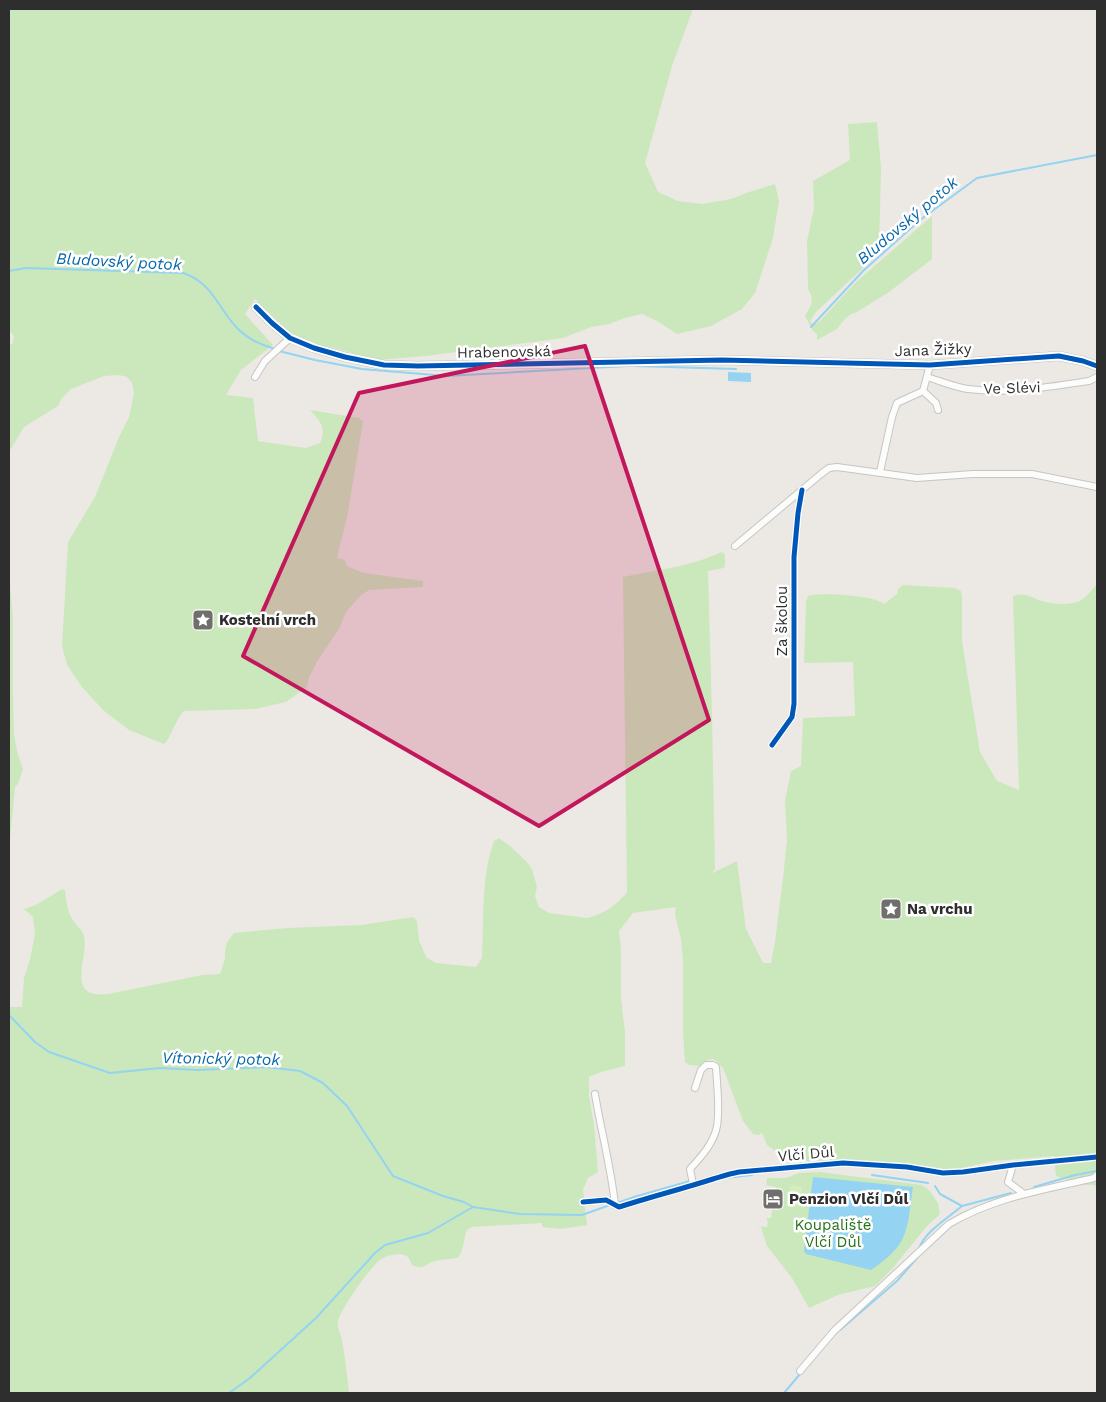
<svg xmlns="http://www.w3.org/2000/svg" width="1106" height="1402" font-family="'Work Sans',sans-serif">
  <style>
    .green { fill: #cbe8bc }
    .pitch { fill: #d6edb9 }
    .water { fill: #94d3f1 }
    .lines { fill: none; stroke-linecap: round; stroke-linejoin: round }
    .stream { stroke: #94d3f1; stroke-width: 2 }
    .street-casing { stroke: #c6c5c5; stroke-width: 8 }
    .secondary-casing { stroke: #c6c5c5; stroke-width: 10 }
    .street { stroke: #fcfcfb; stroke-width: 6 }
    .secondary { stroke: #fcfcfb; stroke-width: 9 }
    .cycleway-casing { stroke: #fff; stroke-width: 8 }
    .cycleway { stroke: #0057b8; stroke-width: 5 }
    .marked { fill: #c2185b; fill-opacity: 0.2; stroke: #c2185b; stroke-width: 4; stroke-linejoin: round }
    .labels { text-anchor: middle; stroke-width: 5; stroke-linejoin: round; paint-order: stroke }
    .street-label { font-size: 15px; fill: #2e2e2e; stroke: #fff }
    .poi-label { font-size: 15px; font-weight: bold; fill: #2e2e2e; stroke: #fff; text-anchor: start }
    .park-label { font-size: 15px; fill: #247217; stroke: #fff }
    .water-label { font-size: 16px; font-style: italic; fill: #0667aa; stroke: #fff }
  </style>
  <rect width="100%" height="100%" fill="#ece9e4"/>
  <g class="green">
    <path d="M9 9H693L672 66 645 163 658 192 678 201 702 204 731 199 749 192 775 184 779 201 773 238 755 293 742 309 711 326 677 334 657 321 642 314 625 318 609 324 591 327 563 338 426 356 379 360 314 343 291 334 255 299 245 314 273 345 241 370 226 395 253 398 258 441 306 448 320 443C327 428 320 421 310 410L359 418 363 421 347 517 337 558 345 560 347 566 364 573 423 581V587L369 590 360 596 346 612 339 629 318 660 309 677 307 687 286 702 255 709 184 711 179 717 167 741 164 744 129 730 103 710 82 687 67 665 62 646 68 542 95 497 119 437 129 417 134 393 132 383 127 377 119 375 104 376 71 389 62 398 58 406 24 427 9 452V346L13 343 14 336 9 330Z"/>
    <path d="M877 122 881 168 879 253 816 312 810 321 813 325 819 322 855 283 932 216V259L889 292 857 312 851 314 844 320 837 329 817 340V334L813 331 805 316C811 305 815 301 808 289L807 241 814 208 813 181 850 160 848 124Z"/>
    <polygon points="9,530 10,583 13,619 13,695 14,735 18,755 23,769 18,784 15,787 9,852"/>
    <path d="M721 552 725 554V564L724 568 708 571 712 714 715 870 710 874 737 861 746 929 763 963H771L775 942 783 878 787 840 785 800 791 771 801 766 803 718 855 716 853 662 804 663 806 602 808 596C820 592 874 595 884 604L897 594 898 589 903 585 955 588 961 591 962 596V641L980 752 997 781 1019 790 1013 596C1022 593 1029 595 1036 599 1048 604 1068 606 1080 601 1087 597 1092 589 1097 584V1187L1093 1185H1085L1056 1176 1054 1156 994 1161 953 1170 904 1164 841 1160 809 1161 787 1160 767 1145 762 1133 759 1135 753 1134 743 1121 723 1068 715 1060 712 1059 705 1061 700 1066 689 1065 685 1062 683 1031V961L681 939 675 915 676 907 633 913 619 931 621 948V998L625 1033V1066L601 1072 589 1077V1096L594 1125 598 1172 588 1178 583 1190 587 1225 561 1229 542 1227V1223L472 1227 467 1230C463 1240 464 1250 458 1258 451 1259 443 1259 436 1261 425 1263 425 1271 412 1265 411 1263 410 1260 409 1258 402 1251 387 1255 380 1260 369 1269 342 1307 338 1321 337 1325 339 1331 341 1336 345 1355 347 1374 349 1393H9V1007H22L24 978 30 959 35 934 33 917 24 909C38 906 50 896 62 889L65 890C66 900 67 912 73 920 76 926 82 929 84 936 89 959 64 999 108 994L202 975 220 974 225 959V952L227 942 234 933 287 928 361 925 413 917 417 921 419 940 426 957 436 963 476 967 482 958C484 919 481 877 494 841L499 838 510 846 526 861 532 869 537 887 535 896 539 907 549 913 587 918C603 915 618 904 627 892L623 577C655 570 691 567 721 552Z"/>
    <polygon points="820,1172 922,1185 929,1190 938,1203 940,1214 927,1226 892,1269 875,1286 838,1295 809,1308 792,1278 767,1246 761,1227 759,1227 759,1226 767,1227 768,1221 767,1221 767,1218 771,1218 776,1187 766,1185 767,1178 786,1178 799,1173"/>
  </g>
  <polygon class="pitch" points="791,1185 802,1187 799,1207 787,1205"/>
  <g class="water">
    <polygon points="728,372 751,373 751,382 728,381"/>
    <path d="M813 1177 913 1187C910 1204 910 1224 902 1240 895 1253 882 1262 871 1270L806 1254 804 1251Z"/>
  </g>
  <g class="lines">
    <g class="stream">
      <path d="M9 271 26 268 183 273C212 282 218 308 237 328 248 339 260 345 275 349"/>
      <polyline points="811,327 863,271 920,220 977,178 1097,155"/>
      <polyline points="279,351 315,360 362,369 447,376 627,366"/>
      <polyline points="634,366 736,369"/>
      <polyline points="9,1015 35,1042 49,1052 110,1073 160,1068 197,1070 267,1067 300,1071 323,1083 347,1106 393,1176 443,1196 464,1202 473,1207 520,1214 582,1215 610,1205"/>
      <polyline points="872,1175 928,1183"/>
      <polyline points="726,1178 752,1175"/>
      <polyline points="935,1186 940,1194 962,1206 1011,1193"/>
      <polyline points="1034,1187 1075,1175 1097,1171"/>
      <polyline points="617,1203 634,1197 690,1181"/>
      <path d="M919 1249C923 1233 949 1217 962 1206"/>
      <polyline points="840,1330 897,1281 917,1258"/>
      <polyline points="229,1393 250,1378 316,1318 375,1253 385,1245 428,1233 473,1207"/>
      <polyline points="784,1393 800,1374"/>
    </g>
    <g class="street-casing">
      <g id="street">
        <polyline points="255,377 265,361 290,338"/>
        <path d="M927 377C940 381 954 387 968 389 1009 394 1049 387 1089 381L1097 377"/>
        <polyline points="923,391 930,365"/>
        <polyline points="923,391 936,403 938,410"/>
        <polyline points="880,472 892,417 897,403 923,391"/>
        <polyline points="735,546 821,474 829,468 837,467 917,478 973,474 1032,474 1097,487"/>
        <polyline points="772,745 792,717 794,704 794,557 798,513 802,490"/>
        <path d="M595 1094C601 1131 611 1167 615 1205"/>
        <polyline points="1013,1165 1008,1182 1024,1194"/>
        <path d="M693 1184 690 1169C701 1157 714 1143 717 1126 720 1107 717 1086 716 1067L713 1065H706L701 1070 695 1088"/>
        <path d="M583 1202 606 1200 619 1207C650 1197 682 1189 713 1179 723 1176 728 1174 739 1172L843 1163 907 1167 943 1173 963 1172 1013 1165 1097 1157"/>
        <path d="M800 1371 834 1331 949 1224C995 1197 1043 1190 1094 1178L1097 1175"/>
      </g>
    </g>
    <g class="secondary-casing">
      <polyline id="secondary" points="256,307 272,323 290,338 314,348 345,357 384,365 418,366 722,360 930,365 1059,356 1083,361 1097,366"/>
    </g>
    <use href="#street" class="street"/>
    <use href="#secondary" class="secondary"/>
    <g class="cycleway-casing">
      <g id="cycleway">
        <polyline points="256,307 272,323 290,338 314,348 345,357 384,365 418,366 722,360 930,365 1059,356 1083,361 1097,366"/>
        <polyline points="772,745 792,717 794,704 794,557 798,513 802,490"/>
        <path d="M583 1202 606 1200 619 1207C650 1197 682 1189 713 1179 723 1176 728 1174 739 1172L843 1163 907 1167 943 1173 963 1172 1013 1165 1097 1157"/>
      </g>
    </g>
    <use href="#cycleway" class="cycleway"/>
  </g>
  <path class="marked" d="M585 346 709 720 539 826 243 656 359 393Z"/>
  <defs>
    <g id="sight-square" transform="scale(1.125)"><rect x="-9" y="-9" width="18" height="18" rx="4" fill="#706f6e" stroke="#fff"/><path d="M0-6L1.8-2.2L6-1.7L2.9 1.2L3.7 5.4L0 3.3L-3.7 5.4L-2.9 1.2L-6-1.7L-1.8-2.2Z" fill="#fff"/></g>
    <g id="hotel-square" transform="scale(1.125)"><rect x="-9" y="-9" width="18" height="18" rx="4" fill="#706f6e" stroke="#fff"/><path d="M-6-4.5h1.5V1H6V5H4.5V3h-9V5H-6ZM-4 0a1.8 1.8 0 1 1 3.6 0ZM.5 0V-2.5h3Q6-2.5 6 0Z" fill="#fff"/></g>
  </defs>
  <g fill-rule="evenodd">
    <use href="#sight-square" x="203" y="620"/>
    <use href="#sight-square" x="891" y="909"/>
    <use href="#hotel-square" x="773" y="1199"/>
  </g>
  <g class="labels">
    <g class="street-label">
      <text transform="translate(933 350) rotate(-2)" y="5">Jana Žižky</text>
      <text transform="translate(504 352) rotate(-1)" y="5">Hrabenovská</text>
      <text transform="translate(1012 388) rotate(-2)" y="5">Ve Slévi</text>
      <text transform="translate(782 621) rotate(-90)" y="5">Za školou</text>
      <text transform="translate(806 1154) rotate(-5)" y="5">Vlčí Důl</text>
    </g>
    <g class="poi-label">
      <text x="219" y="625">Kostelní vrch</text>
      <text x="907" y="914">Na vrchu</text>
      <text x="789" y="1204">Penzion Vlčí Důl</text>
    </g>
    <g class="park-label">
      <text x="833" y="1230">Koupaliště<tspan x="833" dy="17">Vlčí Důl</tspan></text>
    </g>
    <g class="water-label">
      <text transform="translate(907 220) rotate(-40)" y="6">Bludovský potok</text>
      <text transform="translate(119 261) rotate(3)" y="6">Bludovský potok</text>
      <text transform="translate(221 1058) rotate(1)" y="6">Vítonický potok</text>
    </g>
  </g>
  <rect width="1106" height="1402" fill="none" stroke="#2e2e2e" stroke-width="20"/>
</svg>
